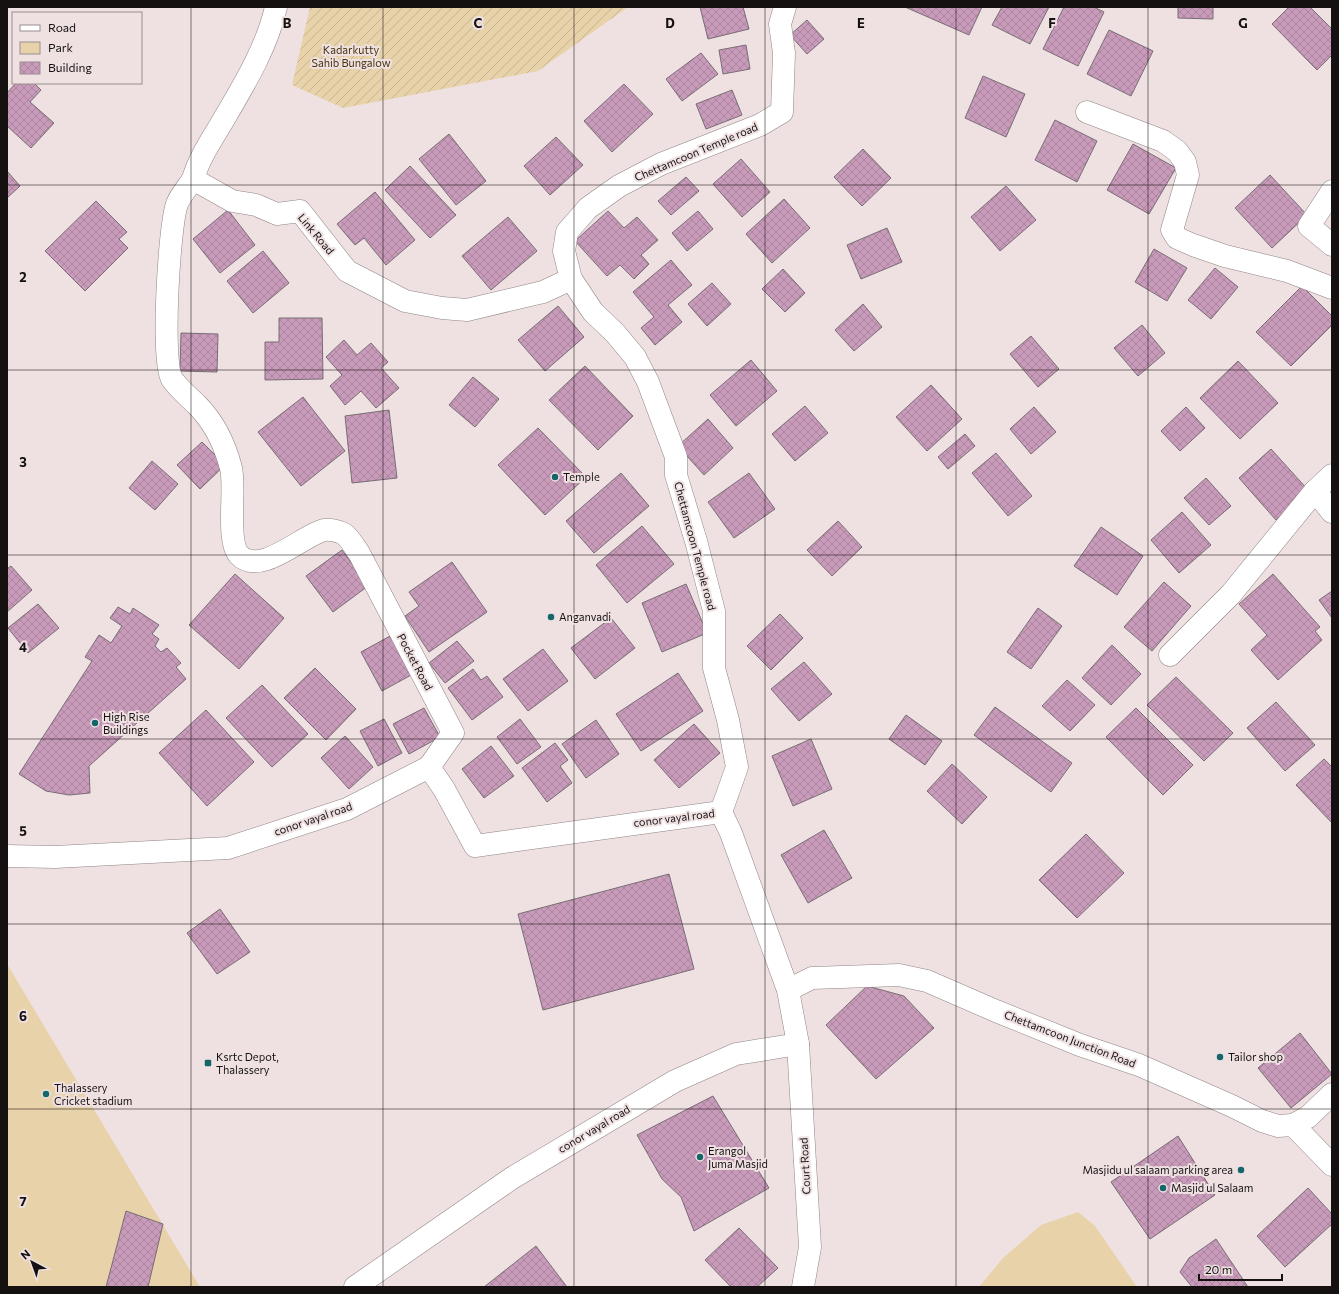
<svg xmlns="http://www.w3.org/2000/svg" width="1339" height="1294" font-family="Commissioner,sans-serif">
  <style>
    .park { fill: #e8d2aa }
    .garden { fill: url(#garden-furrows) }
    .building { fill: url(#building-cross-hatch); stroke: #776d73 }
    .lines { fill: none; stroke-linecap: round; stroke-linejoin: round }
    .minor-casing { stroke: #908484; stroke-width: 23 }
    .minor { stroke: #fff; stroke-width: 22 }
    .grid { fill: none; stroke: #151111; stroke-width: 1; stroke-opacity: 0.55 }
    .poi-dot { fill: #166569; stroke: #efe1e2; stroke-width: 1.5 }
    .labels { text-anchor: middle; stroke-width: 4; stroke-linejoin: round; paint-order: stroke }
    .park-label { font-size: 11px; fill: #46340d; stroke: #efe1e2 }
    .street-label { font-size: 11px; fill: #151111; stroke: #efe1e2 }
    .poi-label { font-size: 11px; fill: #151111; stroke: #efe1e2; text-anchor: start }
    .grid-label { font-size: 13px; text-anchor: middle; font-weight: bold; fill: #151111; stroke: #efe1e2; stroke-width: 4; stroke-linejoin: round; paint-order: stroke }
  </style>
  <defs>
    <pattern id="garden-furrows" width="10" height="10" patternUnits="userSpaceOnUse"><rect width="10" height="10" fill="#e8d2aa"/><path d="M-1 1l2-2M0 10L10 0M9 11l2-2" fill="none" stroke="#c6b391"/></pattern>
    <pattern id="building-cross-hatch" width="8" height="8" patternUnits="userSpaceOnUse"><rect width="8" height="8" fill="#c99bba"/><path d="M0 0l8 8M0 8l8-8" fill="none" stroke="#ac849f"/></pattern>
  </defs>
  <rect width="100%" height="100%" fill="#efe1e2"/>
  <g class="park">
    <polygon points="7,964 200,1287 7,1287"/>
    <polygon points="1078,1212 1095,1226 1137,1287 979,1287 1003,1258 1041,1225"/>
  </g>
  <polygon class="garden" points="310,7 628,7 538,71 343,108 292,85"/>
  <g class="building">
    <polygon points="700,7 743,7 749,29 708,39"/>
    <polygon points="905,7 982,7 969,35"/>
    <polygon points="1002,7 1049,7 1030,44 992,25"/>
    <polygon points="1064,7 1094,7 1104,12 1078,66 1043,49"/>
    <polygon points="1178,7 1213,7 1213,19 1178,18"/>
    <polygon points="1289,7 1310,7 1332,29 1332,55 1317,70 1272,24"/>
    <polygon points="807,20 824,39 807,54 790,35"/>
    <polygon points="1109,30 1153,51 1131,96 1087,74"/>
    <polygon points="746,45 750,69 723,74 719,50"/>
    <polygon points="701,53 718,74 682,101 666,79"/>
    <polygon points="983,76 1025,94 1006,137 965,118"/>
    <polygon points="16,83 34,83 41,90 30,102 54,123 31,148 7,126 7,93"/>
    <polygon points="624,84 653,114 612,152 584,121"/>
    <polygon points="732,90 742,115 706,129 696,104"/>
    <polygon points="1055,120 1097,141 1077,182 1035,160"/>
    <polygon points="449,134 486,181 456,205 419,159"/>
    <polygon points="556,137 583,165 550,195 524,166"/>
    <polygon points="1133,144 1176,168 1149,214 1107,190"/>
    <polygon points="863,149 891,178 862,206 834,177"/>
    <polygon points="741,159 770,192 742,217 713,184"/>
    <polygon points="410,166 456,215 430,238 385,190"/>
    <polygon points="7,171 20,186 7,198"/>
    <polygon points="1270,175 1307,215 1272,248 1235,208"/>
    <polygon points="686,177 699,191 671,215 658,201"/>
    <polygon points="1006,186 1036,220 1000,251 971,217"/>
    <polygon points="375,192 415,240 386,265 364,238 355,245 337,224"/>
    <polygon points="784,199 810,228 772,263 746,234"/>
    <polygon points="96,201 127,232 119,239 128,248 85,291 45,251"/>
    <polygon points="228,210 255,245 220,273 193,239"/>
    <polygon points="608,211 624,228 637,217 658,240 641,255 649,264 634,279 620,265 607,276 575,241"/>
    <polygon points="698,211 713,229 687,251 672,233"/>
    <polygon points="508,217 537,251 491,290 462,256"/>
    <polygon points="887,228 902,262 861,279 847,245"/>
    <polygon points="1154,249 1187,268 1167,301 1135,282"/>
    <polygon points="263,251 289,283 253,313 227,281"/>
    <polygon points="671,260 692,285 668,305 682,322 655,345 641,328 654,317 633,292"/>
    <polygon points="1215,268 1238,287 1211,319 1188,300"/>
    <polygon points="783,269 805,293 785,312 762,289"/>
    <polygon points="712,283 731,304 707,326 688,304"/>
    <polygon points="1302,286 1332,316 1332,325 1291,366 1256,332"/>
    <polygon points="863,304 882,327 854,351 835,330"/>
    <polygon points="558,306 584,337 545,371 518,340"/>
    <polygon points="279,318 322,318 323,379 265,380 265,342 279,342"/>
    <polygon points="1142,325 1165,353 1138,376 1114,348"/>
    <polygon points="181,333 218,334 217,372 180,371"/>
    <polygon points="1031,336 1059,369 1038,387 1010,354"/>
    <polygon points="344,340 357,355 371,343 388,362 381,368 399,388 376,408 361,391 345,405 330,386 342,375 326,357"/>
    <polygon points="751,360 777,391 736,426 710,395"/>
    <polygon points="1238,361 1278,403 1240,439 1200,398"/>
    <polygon points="585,366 633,416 598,450 549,400"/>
    <polygon points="473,377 499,399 475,427 449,405"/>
    <polygon points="931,385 962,419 927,451 896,417"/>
    <polygon points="303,397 345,451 301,486 258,432"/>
    <polygon points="805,406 828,433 795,461 772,434"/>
    <polygon points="1034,407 1056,432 1031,454 1010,429"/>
    <polygon points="1186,407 1205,428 1180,451 1161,431"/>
    <polygon points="389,410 397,478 352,483 345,416"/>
    <polygon points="708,419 733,448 704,475 678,446"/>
    <polygon points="538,428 586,477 545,515 498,465"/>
    <polygon points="965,434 975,446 948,469 938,457"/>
    <polygon points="202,442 225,465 200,489 177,465"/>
    <polygon points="1271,449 1309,491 1276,520 1239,478"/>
    <polygon points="996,453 1032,496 1008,516 972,473"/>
    <polygon points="152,461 178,484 155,510 129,488"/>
    <polygon points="621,473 649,506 594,553 566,521"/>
    <polygon points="749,473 775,509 734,538 708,502"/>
    <polygon points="1206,478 1231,506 1209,525 1184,498"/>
    <polygon points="1182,512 1211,545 1179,573 1151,540"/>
    <polygon points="838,521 862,547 832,576 807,550"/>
    <polygon points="642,526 674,564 627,603 596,565"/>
    <polygon points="1101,527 1143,556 1117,595 1074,566"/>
    <polygon points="342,550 368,586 333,612 306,576"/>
    <polygon points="452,562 487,612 429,652 405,616 419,606 409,592"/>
    <polygon points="11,566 32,590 7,612 7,569"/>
    <polygon points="235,574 284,618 239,669 189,625"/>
    <polygon points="1273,574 1320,627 1315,631 1322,640 1278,680 1251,650 1267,635 1239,604"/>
    <polygon points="1164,582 1191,606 1152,651 1124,627"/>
    <polygon points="686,584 707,633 662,652 642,603"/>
    <polygon points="1332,591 1332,618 1319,600"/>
    <polygon points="38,604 59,628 28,653 8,628"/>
    <polygon points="118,607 130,614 133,608 159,625 152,634 159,639 155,646 161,652 167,648 181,663 176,667 186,679 89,766 90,793 69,795 46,791 19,774 92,661 85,657 99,635 111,643 122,626 110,618"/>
    <polygon points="1038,608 1062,626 1031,669 1007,652"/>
    <polygon points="780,614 803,638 771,670 747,646"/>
    <polygon points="611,618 635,648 595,679 571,648"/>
    <polygon points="392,635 413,674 382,691 361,652"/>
    <polygon points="457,641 474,661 445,683 429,663"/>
    <polygon points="1112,645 1141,674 1111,705 1082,678"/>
    <polygon points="543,649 568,681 528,711 503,679"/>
    <polygon points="804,662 832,694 799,721 771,689"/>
    <polygon points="315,668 356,709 326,740 284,698"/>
    <polygon points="473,669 481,680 487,676 503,697 472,720 448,688"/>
    <polygon points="678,673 703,711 641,751 616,714"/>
    <polygon points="1176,677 1233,733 1204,761 1147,705"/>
    <polygon points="1067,680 1095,705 1070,731 1042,706"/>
    <polygon points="262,685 308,734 272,767 226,718"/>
    <polygon points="1276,702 1315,745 1285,771 1247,728"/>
    <polygon points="995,707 1072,763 1051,792 974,735"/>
    <polygon points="424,708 440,737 409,754 393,724"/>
    <polygon points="1136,708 1193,765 1163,795 1106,737"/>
    <polygon points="206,710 254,762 207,806 159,753"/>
    <polygon points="906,715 942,741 925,765 889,739"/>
    <polygon points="384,719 402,753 378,766 360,731"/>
    <polygon points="520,719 541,747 517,764 497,737"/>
    <polygon points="596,720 619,754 586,778 562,744"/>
    <polygon points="694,724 720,753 679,788 654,760"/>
    <polygon points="345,736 373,767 349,789 321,758"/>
    <polygon points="811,739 832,789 793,806 772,756"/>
    <polygon points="555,743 568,760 560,766 572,783 547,802 522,768"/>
    <polygon points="491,746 514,776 484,798 462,769"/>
    <polygon points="1324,759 1332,767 1332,823 1296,785"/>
    <polygon points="952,764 987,797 962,824 927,791"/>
    <polygon points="824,830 852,878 808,903 781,855"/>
    <polygon points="1086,834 1124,873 1077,918 1039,880"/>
    <polygon points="669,874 694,969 543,1010 518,914"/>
    <polygon points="220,909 250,952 217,974 187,933"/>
    <polygon points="867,986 904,996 934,1028 876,1079 826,1025"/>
    <polygon points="1300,1033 1332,1074 1291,1108 1258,1068"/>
    <polygon points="713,1096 769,1188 694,1231 681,1197 662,1179 637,1135"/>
    <polygon points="1178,1136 1215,1195 1150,1239 1111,1182"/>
    <polygon points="1308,1188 1332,1214 1332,1224 1285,1267 1257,1236"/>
    <polygon points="126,1211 163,1224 148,1287 106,1287"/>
    <polygon points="739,1228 778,1268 757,1287 731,1287 705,1260"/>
    <polygon points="1216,1239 1248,1287 1192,1287 1180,1272 1189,1258"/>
    <polygon points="536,1246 567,1287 484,1287"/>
  </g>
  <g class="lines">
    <g class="minor-casing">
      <g id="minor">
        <path d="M276 7C267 48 242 88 221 124 210 142 199 159 193 179L232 201 256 205 277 214 300 211 347 271 405 301 442 308 467 310 543 292 571 279"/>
        <polyline points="1087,112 1163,141 1177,151 1185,162 1188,175 1172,230 1177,238 1193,245 1225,256 1287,271 1332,288"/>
        <path d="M193 179C188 187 180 196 177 204 169 226 161 362 172 379 178 388 189 397 197 405 214 422 225 445 231 468 236 487 226 541 239 555 260 577 303 535 324 530 330 529 339 531 344 534 350 538 355 548 359 553L453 733 429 767"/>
        <polyline points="1332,191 1309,226 1332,245"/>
        <polyline points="1315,491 1332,512"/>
        <polyline points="1170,655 1231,594 1315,491 1332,475"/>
        <polyline points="721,812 737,767 728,720 714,668 714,611 696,541 676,475 676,457 648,382 635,357 615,333 593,312 571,279 564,251 567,232 588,208 619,186 661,164 760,125 782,112 784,53 780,24 785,7"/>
        <polyline points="7,856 55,857 228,848 347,809 429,767 444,789 475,846 721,812 731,833 788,990 798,1044 736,1054 675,1081 512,1178 355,1287"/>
        <polyline points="788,990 812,978 899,975 927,981 996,1011 1080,1045 1139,1065 1232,1106 1262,1121 1278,1126 1293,1125 1308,1117 1332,1094"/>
        <polyline points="798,1044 810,1247 803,1287"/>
        <polyline points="1293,1125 1332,1165"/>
      </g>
    </g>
    <use href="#minor" class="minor"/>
  </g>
  <path class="grid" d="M191 7V1287M383 7V1287M574 7V1287M765 7V1287M956 7V1287M1148 7V1287M7 185H1332M7 370H1332M7 555H1332M7 739H1332M7 924H1332M7 1109H1332"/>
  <g class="poi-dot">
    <circle cx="555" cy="477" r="4"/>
    <circle cx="551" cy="617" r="4"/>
    <circle cx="95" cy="723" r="4"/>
    <circle cx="1220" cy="1057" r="4"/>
    <rect x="204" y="1059" width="8" height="8" rx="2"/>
    <circle cx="46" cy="1094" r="4"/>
    <circle cx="700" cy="1157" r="4"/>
    <circle cx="1241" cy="1170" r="4"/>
    <circle cx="1163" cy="1188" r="4"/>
  </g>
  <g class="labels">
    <g class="park-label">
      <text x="351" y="54">Kadarkutty<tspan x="351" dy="13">Sahib Bungalow</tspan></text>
    </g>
    <g class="street-label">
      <text transform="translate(696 152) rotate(-23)" y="4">Chettamcoon Temple road</text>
      <text transform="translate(316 234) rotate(50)" y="4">Link Road</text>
      <text transform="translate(695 546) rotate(75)" y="4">Chettamcoon Temple road</text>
      <text transform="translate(415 662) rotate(62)" y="4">Pocket Road</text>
      <text transform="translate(674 818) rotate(-7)" y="4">conor vayal road</text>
      <text transform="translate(313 819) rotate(-19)" y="4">conor vayal road</text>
      <text transform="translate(1070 1039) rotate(21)" y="4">Chettamcoon Junction Road</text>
      <text transform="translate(594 1129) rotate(-31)" y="4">conor vayal road</text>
      <text transform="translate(805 1166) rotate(-93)" y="4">Court Road</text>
    </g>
    <g class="poi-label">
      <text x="563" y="481">Temple</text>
      <text x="559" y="621">Anganvadi</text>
      <text x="103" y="721">High Rise<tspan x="103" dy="13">Buildings</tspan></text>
      <text x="216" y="1061">Ksrtc Depot,<tspan x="216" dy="13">Thalassery</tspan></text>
      <text x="1228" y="1061">Tailor shop</text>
      <text x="54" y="1092">Thalassery<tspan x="54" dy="13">Cricket stadium</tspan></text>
      <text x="708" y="1155">Erangol<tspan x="708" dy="13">Juma Masjid</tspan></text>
      <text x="1233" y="1174" text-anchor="end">Masjidu ul salaam parking area</text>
      <text x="1171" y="1192">Masjid ul Salaam</text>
    </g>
  </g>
  <g class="grid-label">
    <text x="287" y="28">B</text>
    <text x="478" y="28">C</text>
    <text x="670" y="28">D</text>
    <text x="861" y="28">E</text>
    <text x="1052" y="28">F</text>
    <text x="1243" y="28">G</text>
    <text x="23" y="282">2</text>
    <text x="23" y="467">3</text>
    <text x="23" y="652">4</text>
    <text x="23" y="836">5</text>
    <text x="23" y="1021">6</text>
    <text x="23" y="1206">7</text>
  </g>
  <rect width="1339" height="1294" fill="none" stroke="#151111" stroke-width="16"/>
  <rect x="12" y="12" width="130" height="72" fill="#efe1e2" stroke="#988e8e"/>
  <rect x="20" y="25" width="20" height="6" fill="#ffffff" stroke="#988e8e"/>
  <text x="48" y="32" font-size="12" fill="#151111">Road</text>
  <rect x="20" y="42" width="20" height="12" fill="#e8d2aa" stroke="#988e8e"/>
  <text x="48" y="52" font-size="12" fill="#151111">Park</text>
  <rect x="20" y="62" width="20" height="12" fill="url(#building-cross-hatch)" stroke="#988e8e"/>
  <text x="48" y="72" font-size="12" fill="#151111">Building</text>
  <g transform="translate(32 1262) rotate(319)" stroke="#efe1e2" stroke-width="3" paint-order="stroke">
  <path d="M0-3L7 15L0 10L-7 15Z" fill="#151111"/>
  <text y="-6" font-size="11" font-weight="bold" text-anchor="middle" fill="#151111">N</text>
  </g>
  <path d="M1199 1274v6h83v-6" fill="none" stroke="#151111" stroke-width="2"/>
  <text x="1205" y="1274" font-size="12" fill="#151111" stroke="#efe1e2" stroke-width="3" paint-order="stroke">20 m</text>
</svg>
